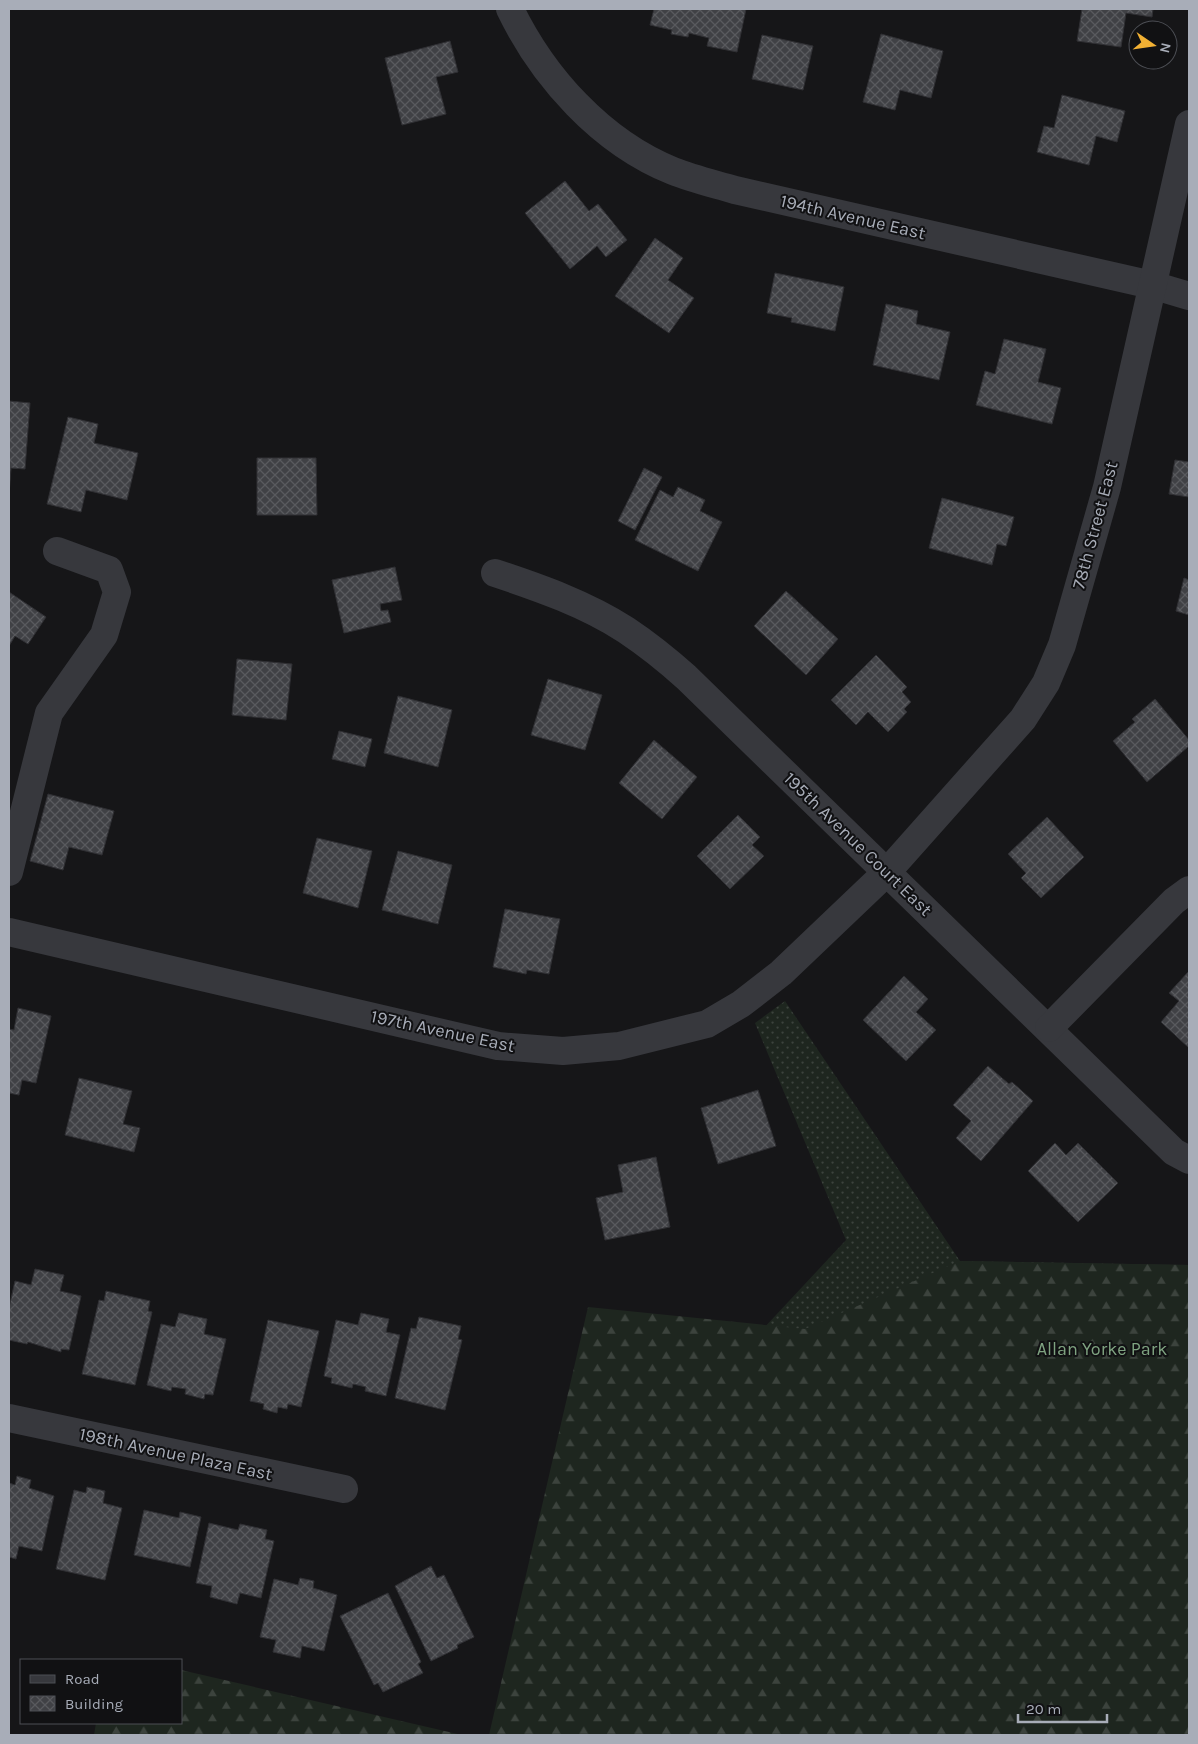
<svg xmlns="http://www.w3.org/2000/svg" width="1198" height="1744" font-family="Karla,sans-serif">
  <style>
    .grass { fill: url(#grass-dots) }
    .forest { fill: url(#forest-firs) }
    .building { fill: url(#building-cross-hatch); stroke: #303034 }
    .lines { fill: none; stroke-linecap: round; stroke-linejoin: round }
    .minor { stroke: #37383d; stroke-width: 28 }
    .labels { text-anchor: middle; stroke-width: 4; stroke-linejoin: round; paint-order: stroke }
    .street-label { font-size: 18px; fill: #a8adb8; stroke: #111113 }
    .park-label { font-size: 18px; fill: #7fa381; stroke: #111113 }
  </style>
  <defs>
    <pattern id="grass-dots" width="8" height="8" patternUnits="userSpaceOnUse" patternTransform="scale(1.25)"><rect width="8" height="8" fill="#1e261f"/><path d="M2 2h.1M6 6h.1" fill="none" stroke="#3c433d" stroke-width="1.8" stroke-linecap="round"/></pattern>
    <pattern id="forest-firs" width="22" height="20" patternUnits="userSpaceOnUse" patternTransform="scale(1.25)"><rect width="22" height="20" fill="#1e261f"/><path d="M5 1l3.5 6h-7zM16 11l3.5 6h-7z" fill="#3c433d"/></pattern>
    <pattern id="building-cross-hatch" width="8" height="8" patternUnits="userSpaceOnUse" patternTransform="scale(1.25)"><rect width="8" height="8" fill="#404145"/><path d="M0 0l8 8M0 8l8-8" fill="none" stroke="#595a5e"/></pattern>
  </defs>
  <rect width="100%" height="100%" fill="#161618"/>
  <polygon class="grass" points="785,1001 960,1261 1189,1265 746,1347 846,1240 755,1023"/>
  <g class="forest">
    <polygon points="960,1261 1189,1265 1189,1735 489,1735 588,1307 805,1329"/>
    <polygon points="181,1670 462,1735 94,1735 96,1723 181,1723"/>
  </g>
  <g class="building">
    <polygon points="654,9 746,9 737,52 707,46 709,38 689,33 688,37 671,34 672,30 650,25"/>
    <polygon points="1082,9 1153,9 1152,17 1126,13 1121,47 1077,41"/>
    <polygon points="881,34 943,51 931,98 900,90 895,110 863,102"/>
    <polygon points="762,35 813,46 803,90 752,79"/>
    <polygon points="450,41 458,72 436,77 446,114 402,125 385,58"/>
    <polygon points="1062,95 1125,111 1117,142 1096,136 1089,165 1037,152 1044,126 1054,128"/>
    <polygon points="565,181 589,211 598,204 627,240 606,257 597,246 570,269 525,213"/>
    <polygon points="655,238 683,258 668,280 694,298 669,333 615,296"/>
    <polygon points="775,273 844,287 835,331 791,322 792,318 767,313"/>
    <polygon points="886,304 918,311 916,324 950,332 939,380 873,365"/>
    <polygon points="1004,339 1046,349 1038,382 1061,388 1052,424 976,405 985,371 995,374"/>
    <polygon points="9,401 30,403 25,469 11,468 9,495"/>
    <polygon points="68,417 98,424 94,443 138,453 127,500 86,490 81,512 47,504"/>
    <polygon points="257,458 316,458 317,515 257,515"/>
    <polygon points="1175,460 1189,462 1189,497 1169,494"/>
    <polygon points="644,468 662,477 635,530 618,521"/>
    <polygon points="678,487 705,500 700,511 722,522 698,571 635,540 660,490 673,497"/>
    <polygon points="942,498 1014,517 1006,546 997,544 992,565 929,548"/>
    <polygon points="395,567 402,600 380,604 381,611 388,610 391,622 344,633 332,580"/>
    <polygon points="1184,578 1189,580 1189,615 1176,611"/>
    <polygon points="786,591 838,639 806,675 754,626"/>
    <polygon points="9,592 46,617 28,644 15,636 9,646"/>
    <polygon points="876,655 907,687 902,692 911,702 904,709 907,712 888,732 868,712 856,725 831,700"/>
    <polygon points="237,659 292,664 286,720 232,715"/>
    <polygon points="548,679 602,695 585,750 531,735"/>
    <polygon points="398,696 452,710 438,767 384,753"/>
    <polygon points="1155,699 1189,740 1189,746 1147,782 1113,741 1135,722 1132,719"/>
    <polygon points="339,731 372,739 365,767 332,759"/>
    <polygon points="654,740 697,777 662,819 619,783"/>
    <polygon points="48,794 114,811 102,855 69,847 63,870 30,861"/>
    <polygon points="738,815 760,837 752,845 764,856 730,889 697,856"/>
    <polygon points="1047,817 1084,857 1041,898 1021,878 1026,873 1008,854"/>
    <polygon points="317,838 372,851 358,908 303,893"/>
    <polygon points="398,851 452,865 438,924 382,910"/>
    <polygon points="505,909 560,919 549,974 527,970 526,974 493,967"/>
    <polygon points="1189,971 1189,1048 1161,1022 1179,1001 1169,993"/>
    <polygon points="904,976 928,999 916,1012 936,1030 906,1061 863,1020"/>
    <polygon points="18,1008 51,1016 36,1083 22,1080 19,1095 9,1093 9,1029 14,1030"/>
    <polygon points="988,1066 1009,1084 1012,1082 1033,1101 981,1161 956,1138 971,1121 953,1105"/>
    <polygon points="79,1078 132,1091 123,1124 140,1128 134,1152 65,1135"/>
    <polygon points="758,1090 776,1146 718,1164 701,1108"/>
    <polygon points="1055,1143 1066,1155 1078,1143 1118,1183 1078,1222 1028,1171"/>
    <polygon points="656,1157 670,1227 605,1240 596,1198 623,1192 618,1165"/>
    <polygon points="35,1269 64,1275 60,1291 81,1296 69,1350 61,1349 61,1352 28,1342 27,1344 9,1340 9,1308 15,1281 31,1285"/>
    <polygon points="106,1291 150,1301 148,1311 152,1312 135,1385 82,1374 99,1300 104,1301"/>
    <polygon points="179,1313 207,1319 204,1334 226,1339 213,1395 205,1394 204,1399 185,1394 186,1389 172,1387 171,1391 147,1385 161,1324 175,1327"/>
    <polygon points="361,1313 389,1319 386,1332 400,1335 386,1396 365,1391 366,1387 353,1384 352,1388 331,1383 332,1378 324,1376 336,1320 358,1325"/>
    <polygon points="419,1317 461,1326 458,1339 462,1340 445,1410 395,1398 411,1328 416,1329"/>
    <polygon points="268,1320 319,1331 301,1407 288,1404 287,1409 278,1407 277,1413 263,1409 264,1404 250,1401"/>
    <polygon points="17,1476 31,1480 29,1488 54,1496 42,1551 19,1546 16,1559 9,1557 9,1483 15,1485"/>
    <polygon points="87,1487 105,1491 103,1503 122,1508 105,1580 56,1569 74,1490 86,1493"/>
    <polygon points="144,1510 179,1518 180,1512 201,1517 190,1567 134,1555"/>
    <polygon points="209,1523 238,1530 240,1524 267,1530 265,1539 274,1541 261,1598 240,1593 237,1604 210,1597 212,1586 196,1583"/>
    <polygon points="431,1566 437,1578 444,1575 474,1637 457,1645 458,1648 431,1661 395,1586"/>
    <polygon points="300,1578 314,1581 313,1588 337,1595 324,1651 302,1646 300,1658 273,1652 276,1640 260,1637 274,1579 298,1585"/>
    <polygon points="388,1593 421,1662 418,1664 423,1673 383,1692 378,1683 374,1685 340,1616"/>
  </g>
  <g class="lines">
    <g class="minor">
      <path d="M510 9C543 77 601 142 673 171 693 179 715 184 735 190L1152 285 1189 296"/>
      <path d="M495 573C540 588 586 604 626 630 647 644 667 660 686 677L1174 1152 1189 1160"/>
      <polyline points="9,872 49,713 104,635 117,592 109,570 57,551"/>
      <polyline points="9,932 498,1046 563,1051 619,1046 707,1024 741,1004 781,973 887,872 1023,719 1046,683 1062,645 1107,487 1189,124"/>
      <polyline points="1049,1028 1174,901 1189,890"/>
      <polyline points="9,1418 344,1489"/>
    </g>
  </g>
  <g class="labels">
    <g class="street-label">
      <text transform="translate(853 217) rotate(13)" y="6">194th Avenue East</text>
      <text transform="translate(1095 525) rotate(-75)" y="6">78th Street East</text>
      <text transform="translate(858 844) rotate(44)" y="6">195th Avenue Court East</text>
      <text transform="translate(443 1031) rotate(12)" y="6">197th Avenue East</text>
      <text transform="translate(176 1454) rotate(12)" y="6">198th Avenue Plaza East</text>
    </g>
    <g class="park-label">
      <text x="1102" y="1355">Allan Yorke Park</text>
    </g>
  </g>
  <rect width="1198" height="1744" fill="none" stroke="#a8adb8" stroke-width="20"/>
  <rect x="20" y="1659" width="162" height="65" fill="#111113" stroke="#4d4f55"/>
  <rect x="30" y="1675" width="25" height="8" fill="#37383d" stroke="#4d4f55"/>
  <text x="65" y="1684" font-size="15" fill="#a8adb8">Road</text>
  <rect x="30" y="1696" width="25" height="15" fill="url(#building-cross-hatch)" stroke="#4d4f55"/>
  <text x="65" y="1709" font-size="15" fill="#a8adb8">Building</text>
  <g transform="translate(1153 45) rotate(103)"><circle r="24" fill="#111113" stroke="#4d4f55"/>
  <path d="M0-4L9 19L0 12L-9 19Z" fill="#f2b134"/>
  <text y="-8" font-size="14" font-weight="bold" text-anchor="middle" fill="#a8adb8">N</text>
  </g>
  <path d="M1018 1714v8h89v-8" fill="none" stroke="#a8adb8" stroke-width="2.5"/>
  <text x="1026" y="1714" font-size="15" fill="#a8adb8" stroke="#111113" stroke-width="4" paint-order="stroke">20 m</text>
</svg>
